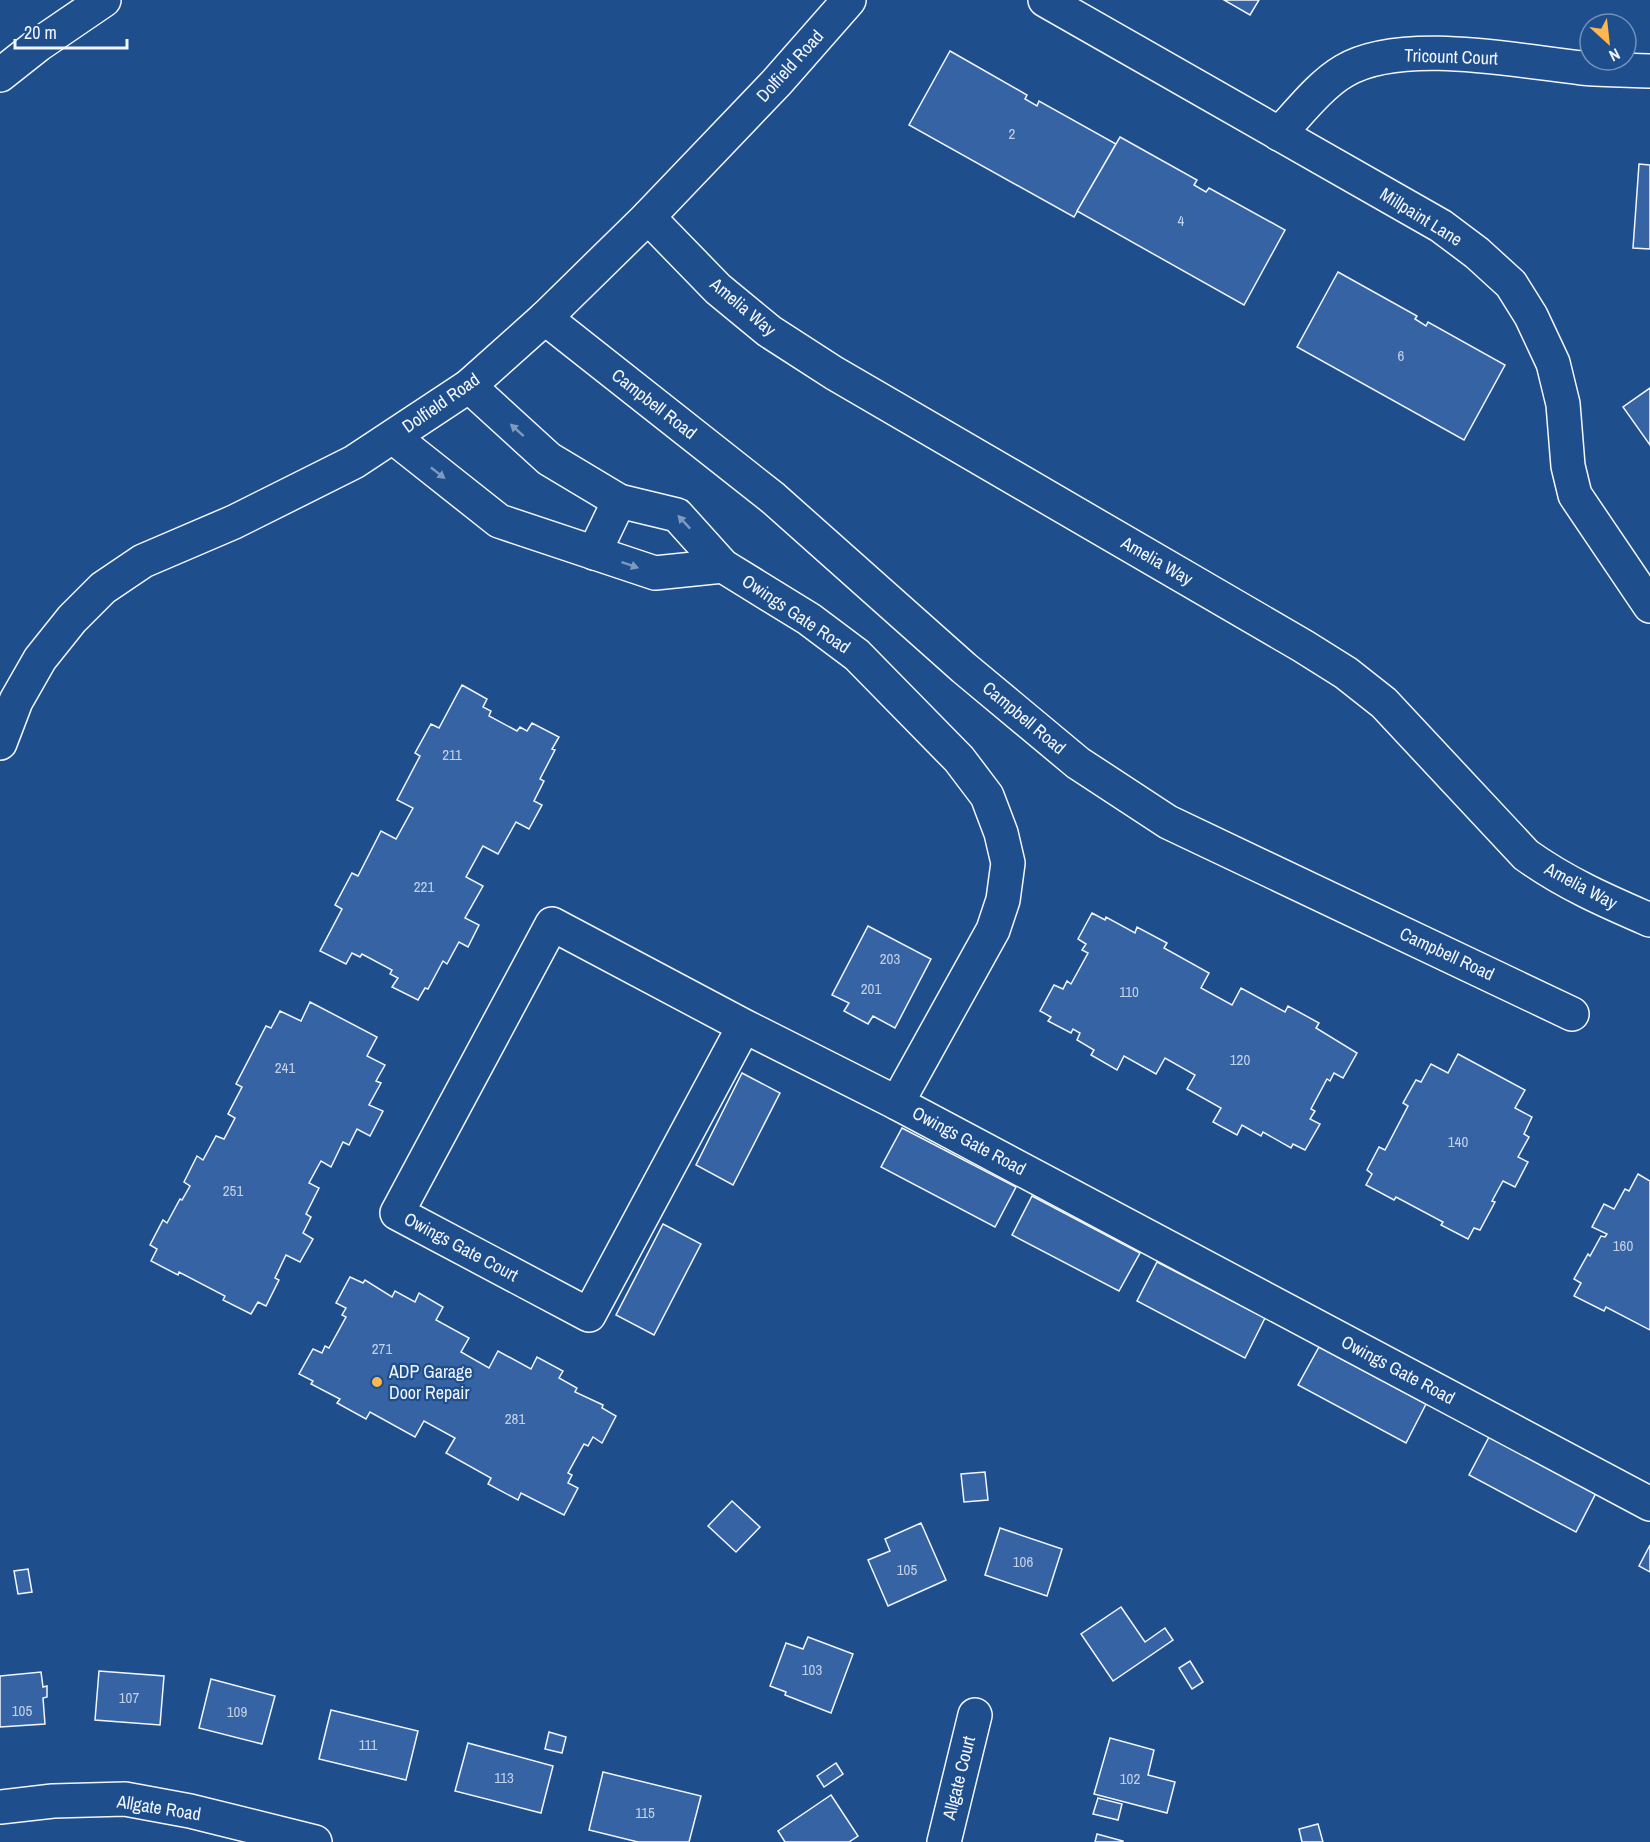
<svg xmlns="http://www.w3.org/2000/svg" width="1650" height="1842" font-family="'Archivo Narrow',sans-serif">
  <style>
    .building { fill: #3563a3; stroke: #f2f6ff; stroke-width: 1.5 }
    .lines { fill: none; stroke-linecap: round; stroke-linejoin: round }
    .minor-casing { stroke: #f2f6ff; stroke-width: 36 }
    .highway-casing { stroke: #f2f6ff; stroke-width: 36 }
    .minor { stroke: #1f4e8c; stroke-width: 33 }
    .highway { stroke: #1f4e8c; stroke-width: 33 }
    .oneway { fill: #7e9ac0 }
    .poi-dot { fill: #ffb74d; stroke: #1f4e8c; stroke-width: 2 }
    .labels { text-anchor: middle; stroke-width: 4.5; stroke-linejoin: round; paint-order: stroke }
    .number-label { font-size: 15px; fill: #c3d1e8 }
    .street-label { font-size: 18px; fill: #f2f6ff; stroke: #1f4e8c }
    .poi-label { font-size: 18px; fill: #f2f6ff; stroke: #1f4e8c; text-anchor: start }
  </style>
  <rect width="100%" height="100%" fill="#1f4e8c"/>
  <g class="building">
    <polygon points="1224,0 1259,0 1250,15"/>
    <polygon points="950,51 1027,95 1025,99 1037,106 1039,101 1116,144 1074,217 909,125"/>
    <polygon points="1120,137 1197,180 1194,185 1206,192 1209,188 1285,230 1244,305 1077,211"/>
    <polygon points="1639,164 1650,165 1650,249 1633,248"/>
    <polygon points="1338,272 1417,316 1415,319 1426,326 1428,322 1505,365 1464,440 1297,347"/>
    <polygon points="1650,388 1650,445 1623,407"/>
    <polygon points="462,685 487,699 483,707 491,711 489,716 517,731 520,727 527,731 532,723 559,737 552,749 555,750 540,779 544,781 534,801 542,805 529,829 516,822 498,854 483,846 466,877 483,886 465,918 479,925 468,947 459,942 447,964 443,961 428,989 425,988 418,1000 392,987 398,978 390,974 392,970 362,954 360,957 352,953 346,964 320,951 342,909 335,905 352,873 358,876 381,831 396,839 413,808 397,800 420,756 415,753 431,724 439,728"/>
    <polygon points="1092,913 1105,920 1106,917 1135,933 1137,927 1167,943 1164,948 1209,973 1201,988 1232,1005 1241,988 1285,1012 1288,1006 1319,1023 1316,1028 1357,1053 1343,1078 1334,1073 1330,1081 1327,1079 1311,1109 1315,1111 1310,1119 1320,1124 1305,1150 1293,1144 1291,1148 1263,1132 1261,1136 1242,1125 1237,1135 1213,1122 1221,1108 1187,1089 1195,1075 1165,1058 1156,1074 1124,1056 1117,1070 1091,1055 1094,1050 1077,1040 1080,1033 1073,1029 1071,1033 1048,1021 1051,1017 1040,1011 1054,985 1063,989 1067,981 1071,984 1088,953 1082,950 1086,944 1078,939"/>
    <polygon points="868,926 931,959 895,1028 873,1016 868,1024 844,1011 849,1003 832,995"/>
    <polygon points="310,1002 377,1037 367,1056 385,1065 376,1081 381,1083 369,1105 383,1111 370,1136 357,1129 349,1145 343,1142 331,1167 321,1161 309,1183 319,1188 306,1214 311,1217 303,1233 313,1239 300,1262 286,1255 275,1278 279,1280 266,1306 258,1302 251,1314 223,1300 225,1296 179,1272 178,1275 151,1261 157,1249 150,1245 163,1220 167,1223 180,1199 182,1200 190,1186 184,1182 197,1156 203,1160 216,1136 224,1139 235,1118 228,1114 242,1087 236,1084 266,1026 271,1028 280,1011 301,1021"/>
    <polygon points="1458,1054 1525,1090 1515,1108 1532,1117 1524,1134 1529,1137 1518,1157 1528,1162 1515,1187 1503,1181 1492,1201 1495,1202 1480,1230 1474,1228 1468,1239 1441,1225 1443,1222 1396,1197 1394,1200 1366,1185 1372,1174 1367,1170 1379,1147 1385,1150 1408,1106 1403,1103 1416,1080 1421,1082 1431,1064 1448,1073"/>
    <polygon points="742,1073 780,1093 733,1185 696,1165"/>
    <polygon points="902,1128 1016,1187 995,1227 881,1167"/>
    <polygon points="1638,1174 1650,1181 1650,1330 1606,1307 1604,1311 1574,1296 1581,1283 1574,1279 1588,1254 1590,1256 1601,1236 1605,1237 1607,1234 1592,1227 1604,1204 1614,1209 1625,1189 1629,1191"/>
    <polygon points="1032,1196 1140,1253 1119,1291 1012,1235"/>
    <polygon points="663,1224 701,1244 654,1335 616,1315"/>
    <polygon points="1157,1262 1265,1318 1245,1358 1137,1301"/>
    <polygon points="350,1277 363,1283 365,1280 392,1297 395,1291 415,1302 419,1293 443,1307 436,1320 469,1338 461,1352 489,1368 498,1351 531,1369 537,1357 563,1371 559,1378 577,1388 575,1392 603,1405 602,1408 616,1416 602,1443 593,1437 588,1446 584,1444 568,1473 572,1475 568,1483 578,1488 564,1515 521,1493 518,1500 488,1484 491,1478 446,1453 455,1438 424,1421 415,1437 370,1412 366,1419 337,1403 340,1399 311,1384 313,1381 299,1374 313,1349 322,1353 325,1346 329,1348 346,1317 342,1315 346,1308 336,1303"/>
    <polygon points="1319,1347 1426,1404 1406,1443 1298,1385"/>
    <polygon points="1489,1437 1596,1493 1576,1532 1469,1475"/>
    <polygon points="985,1472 988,1500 964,1502 961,1474"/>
    <polygon points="732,1501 760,1527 736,1552 708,1526"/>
    <polygon points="921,1523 946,1580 888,1606 868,1560 890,1551 885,1539"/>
    <polygon points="1000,1528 1062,1549 1047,1596 985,1575"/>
    <polygon points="1650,1545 1650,1572 1639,1566"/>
    <polygon points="28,1569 32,1592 18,1594 14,1571"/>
    <polygon points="1121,1607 1145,1642 1165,1628 1173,1640 1113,1681 1081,1634"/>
    <polygon points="808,1637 853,1654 831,1713 785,1695 786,1692 770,1686 786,1643 803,1649"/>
    <polygon points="1190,1661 1203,1682 1192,1689 1179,1668"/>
    <polygon points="99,1671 164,1676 160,1725 95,1720"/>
    <polygon points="41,1672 43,1687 47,1686 47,1697 43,1698 45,1724 0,1727 0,1676"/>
    <polygon points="211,1679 275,1696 262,1744 199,1728"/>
    <polygon points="331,1710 418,1731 406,1780 319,1759"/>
    <polygon points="549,1732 566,1737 562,1753 545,1749"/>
    <polygon points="1110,1738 1154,1750 1148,1775 1175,1782 1167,1813 1094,1794"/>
    <polygon points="468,1743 553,1766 541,1813 455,1791"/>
    <polygon points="836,1763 843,1774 824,1787 817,1776"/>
    <polygon points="603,1772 701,1796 689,1842 638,1842 589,1830"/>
    <polygon points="831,1795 858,1836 849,1842 785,1842 778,1831"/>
    <polygon points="1098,1798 1122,1804 1118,1820 1093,1814"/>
    <polygon points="1318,1824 1323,1842 1302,1842 1299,1829"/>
    <polygon points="1097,1834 1123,1841 1123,1842 1095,1842"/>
  </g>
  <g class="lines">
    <g class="minor-casing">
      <g id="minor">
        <polyline points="1045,0 1441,226 1477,253 1511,284 1531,316 1553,363 1563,404 1568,466 1575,495 1650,606"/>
        <path d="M1279 134C1298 114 1320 85 1344 71 1401 37 1518 61 1582 68 1604 70 1627 70 1650 71"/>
        <path d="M648 217 718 289 769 331 834 373 1303 646 1346 673 1384 703 1526 855C1565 883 1606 901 1650 920"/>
        <polyline points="545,318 773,498 964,668 1078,763 1168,822 1572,1014"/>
        <polyline points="469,386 549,459 619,501 677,515 723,566 809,619 857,655 959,759 987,796 1001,833 1008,863 1003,900 993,930 897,1103 1650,1504"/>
        <polyline points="393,437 499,521 655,573 723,566"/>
        <polyline points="594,553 619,501"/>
        <polyline points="0,743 16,701 40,659 72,619 103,588 143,561 234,522 354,462 469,386 545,318 648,217 777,82 849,0"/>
        <polyline points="744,1026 589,1315 397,1213 552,924 744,1026 897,1103"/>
        <polyline points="0,1807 53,1801 125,1799 190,1811 315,1842"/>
        <polyline points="944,1842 975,1715"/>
      </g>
    </g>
    <g class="highway-casing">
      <polyline id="highway" points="0,75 38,45 104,0"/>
    </g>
    <use href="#minor" class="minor"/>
    <use href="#highway" class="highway"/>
  </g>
  <defs><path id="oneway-solid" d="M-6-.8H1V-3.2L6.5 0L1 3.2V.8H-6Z" transform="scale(1.5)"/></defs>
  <g class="oneway">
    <use href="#oneway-solid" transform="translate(517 430) rotate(-138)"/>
    <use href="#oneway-solid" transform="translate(438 473) rotate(38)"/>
    <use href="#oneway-solid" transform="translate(684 522) rotate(-133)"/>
    <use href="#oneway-solid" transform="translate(630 565) rotate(19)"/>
  </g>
  <circle class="poi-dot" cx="377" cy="1382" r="6"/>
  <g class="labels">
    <g class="number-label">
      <text x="1012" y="139">2</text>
      <text x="1181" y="226">4</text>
      <text x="1401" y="361">6</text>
      <text x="452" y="760">211</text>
      <text x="424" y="892">221</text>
      <text x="890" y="964">203</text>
      <text x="871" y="994">201</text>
      <text x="1129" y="997">110</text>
      <text x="1240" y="1065">120</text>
      <text x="285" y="1073">241</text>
      <text x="1458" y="1147">140</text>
      <text x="233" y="1196">251</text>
      <text x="1623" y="1251">160</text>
      <text x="382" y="1354">271</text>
      <text x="515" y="1424">281</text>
      <text x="1023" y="1567">106</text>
      <text x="907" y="1575">105</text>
      <text x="812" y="1675">103</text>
      <text x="129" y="1703">107</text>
      <text x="22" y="1716">105</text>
      <text x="237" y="1717">109</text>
      <text x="368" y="1750">111</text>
      <text x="504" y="1783">113</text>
      <text x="1130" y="1784">102</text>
      <text x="645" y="1818">115</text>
    </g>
    <g class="street-label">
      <text transform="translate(1451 57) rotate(2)" y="6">Tricount Court</text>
      <text transform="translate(790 66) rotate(-48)" y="6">Dolfield Road</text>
      <text transform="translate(1421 217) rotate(32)" y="6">Millpaint Lane</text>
      <text transform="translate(743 307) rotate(40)" y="6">Amelia Way</text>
      <text transform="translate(441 403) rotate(-35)" y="6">Dolfield Road</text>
      <text transform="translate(654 404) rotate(38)" y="6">Campbell Road</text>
      <text transform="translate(1157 561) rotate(30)" y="6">Amelia Way</text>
      <text transform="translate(796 614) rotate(34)" y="6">Owings Gate Road</text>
      <text transform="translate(1024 718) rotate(40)" y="6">Campbell Road</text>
      <text transform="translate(1581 886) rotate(28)" y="6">Amelia Way</text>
      <text transform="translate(1447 954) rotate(25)" y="6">Campbell Road</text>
      <text transform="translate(969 1141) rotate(28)" y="6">Owings Gate Road</text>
      <text transform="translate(461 1247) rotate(28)" y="6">Owings Gate Court</text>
      <text transform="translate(1398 1370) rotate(28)" y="6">Owings Gate Road</text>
      <text transform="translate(959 1778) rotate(-76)" y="6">Allgate Court</text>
      <text transform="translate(159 1808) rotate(9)" y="6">Allgate Road</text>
    </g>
    <g class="poi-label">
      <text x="389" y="1378">ADP Garage<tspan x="389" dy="21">Door Repair</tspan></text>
    </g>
  </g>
  <g transform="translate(1608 42) rotate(153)"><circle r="28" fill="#1f4e8c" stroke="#7391ba" stroke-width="1.5"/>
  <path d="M0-4.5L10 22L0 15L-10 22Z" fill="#ffb74d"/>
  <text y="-9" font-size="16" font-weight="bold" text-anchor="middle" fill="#f2f6ff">N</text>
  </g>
  <path d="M15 39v9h112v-9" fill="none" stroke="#f2f6ff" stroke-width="3"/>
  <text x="24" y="39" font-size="18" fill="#f2f6ff" stroke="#1f4e8c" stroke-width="4.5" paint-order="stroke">20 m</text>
</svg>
